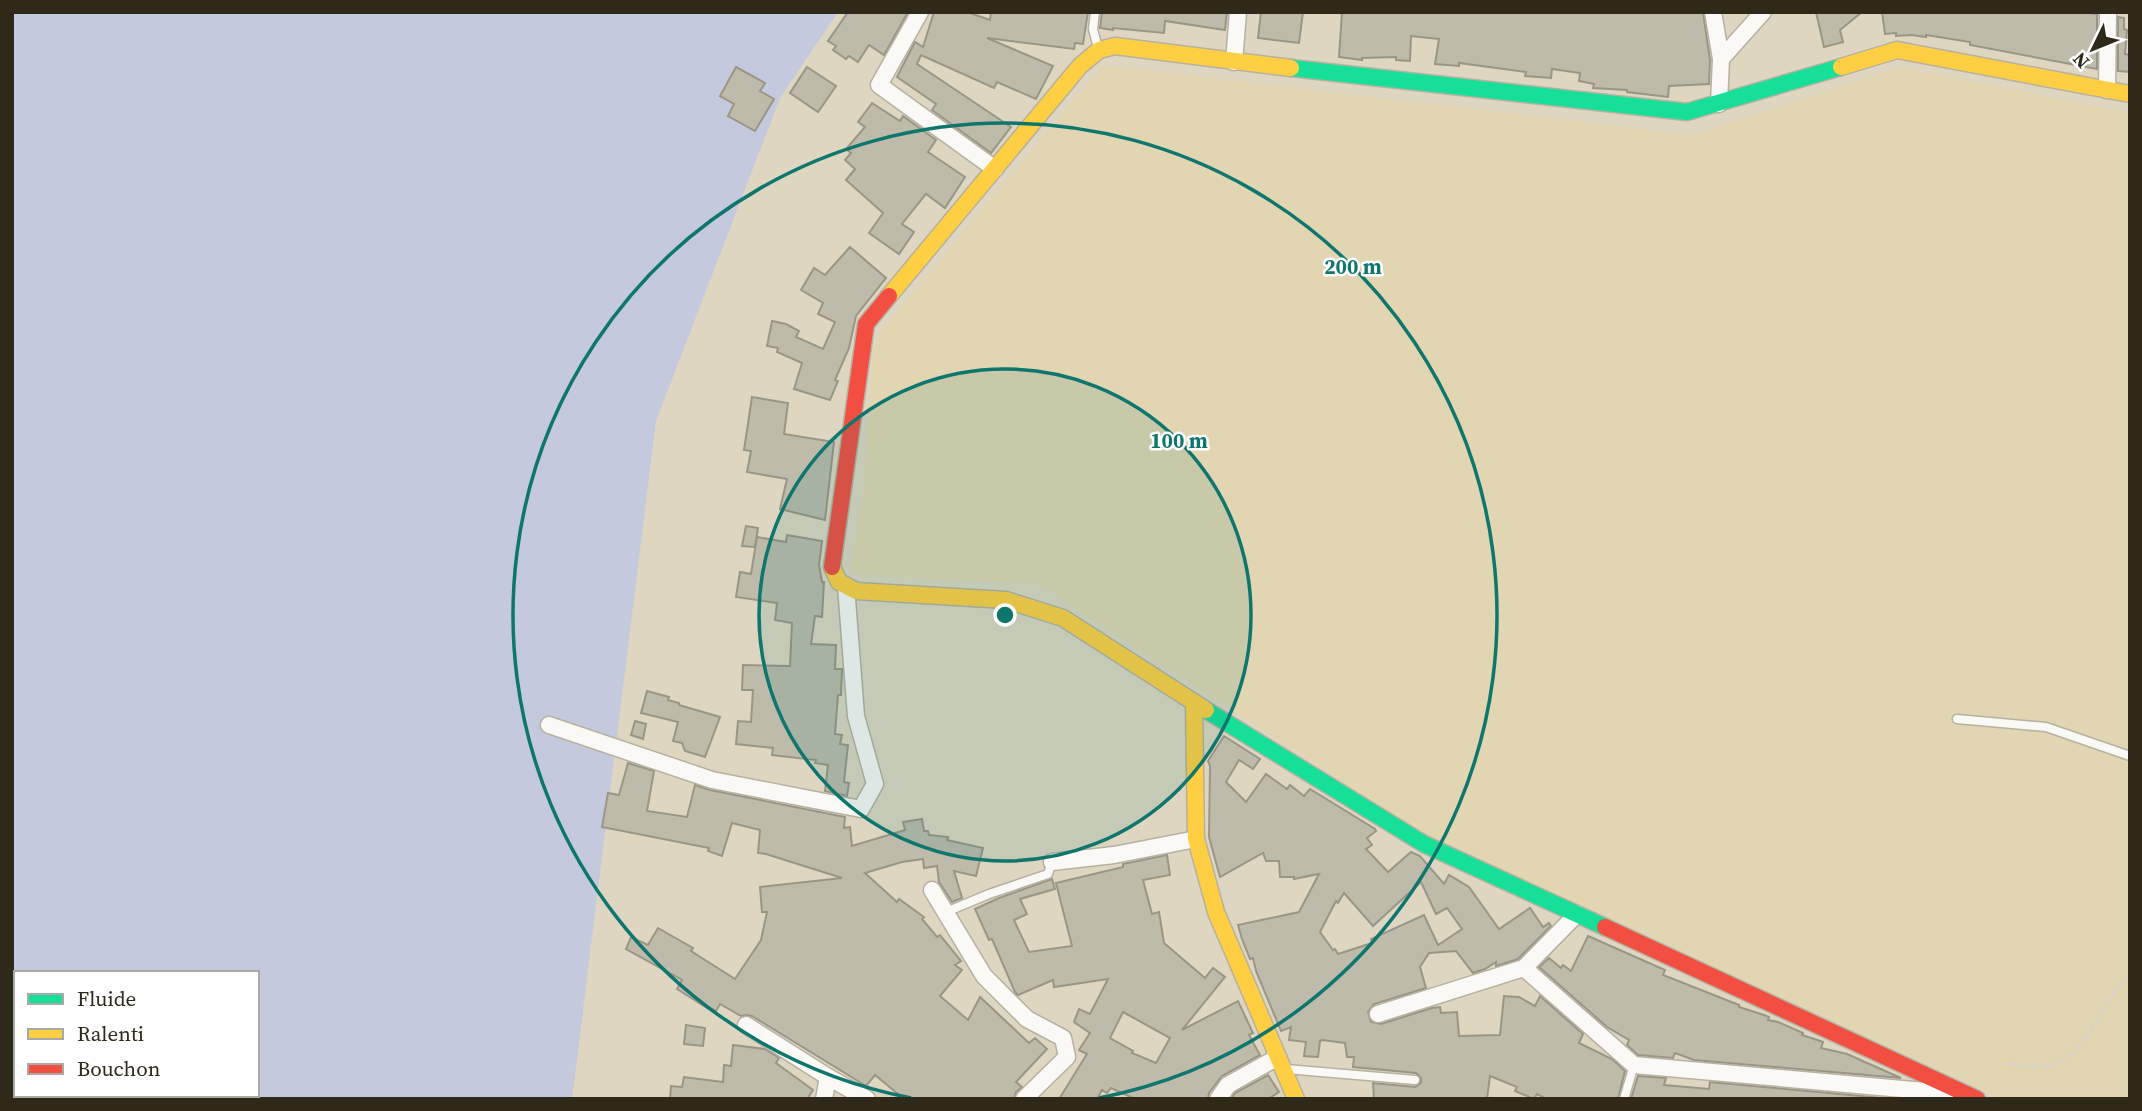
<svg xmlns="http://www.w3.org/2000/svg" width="2142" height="1111" font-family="'Source Serif 4',serif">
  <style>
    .built { fill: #e1d5b2 }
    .green { fill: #c4c9de; fill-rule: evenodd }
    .building { fill: #bebbaa; stroke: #9a9686; stroke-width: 2; fill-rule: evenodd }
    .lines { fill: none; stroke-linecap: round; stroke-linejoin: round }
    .lane-casing { stroke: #b6b1a0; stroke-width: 11 }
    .street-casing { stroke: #b6b1a0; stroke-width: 19 }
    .fast-casing { stroke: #b6b1a0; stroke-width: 19 }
    .slow-casing { stroke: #b6b1a0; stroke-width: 19 }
    .jam-casing { stroke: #b6b1a0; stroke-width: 19 }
    .path { stroke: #d6d3cc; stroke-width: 2.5; stroke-dasharray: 7 3.5; stroke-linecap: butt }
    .lane { stroke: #faf9f6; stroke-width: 8 }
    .street { stroke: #faf9f6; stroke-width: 16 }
    .fast { stroke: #16e098; stroke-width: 16 }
    .slow { stroke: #ffcf43; stroke-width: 16 }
    .jam { stroke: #f24e42; stroke-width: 16 }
    .ring { fill: none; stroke: #0f766e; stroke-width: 3.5 }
    .centre { fill: #0f766e; stroke: #fefefe; stroke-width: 3.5 }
    .ring-label { font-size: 21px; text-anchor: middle; font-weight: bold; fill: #0f766e; stroke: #fefefe; stroke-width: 5; stroke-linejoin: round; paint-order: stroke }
  </style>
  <rect width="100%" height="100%" fill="#ded6c1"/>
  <polygon class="built" points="1103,65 1692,135 1900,67 2130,113 2130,1099 2002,1099 1468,859 1398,818 1038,584 849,574 864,487 873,352 879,334"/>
  <path class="green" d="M12 12H838L780 98 656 421 572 1099H12ZM16 973H257V1095H16Z"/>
  <g class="building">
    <polygon points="848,12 908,12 884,55 869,45 858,62 849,56 846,59 833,50 836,46 828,41"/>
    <polygon points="934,12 967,12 990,20 991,12 1088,12 1083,44 1075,43 1074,49 987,38 1053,66 1036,99 997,82 994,88 921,55 917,64 1011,127 991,153 932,110 936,104 897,77 915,42 923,47"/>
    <polygon points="1102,12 1227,12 1225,30 1165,21 1164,33 1113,28 1113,30 1100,28"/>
    <polygon points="1261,12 1303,12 1299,43 1258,38"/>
    <polygon points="1342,12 1703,12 1710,60 1709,84 1669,86 1668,97 1627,92 1627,90 1593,88 1594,84 1579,81 1580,73 1552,69 1551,78 1525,76 1526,72 1459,63 1459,66 1435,64 1439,39 1411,36 1410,61 1396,60 1396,57 1362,58 1362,60 1339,57"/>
    <polygon points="1816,12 1862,12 1840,30 1843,42 1824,47"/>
    <polygon points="1882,12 2082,12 2097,14 2097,69 1970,45 1970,42 1926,35 1926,37 1911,35 1896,36 1896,33 1885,34"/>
    <polygon points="2118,17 2124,18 2124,29 2127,30 2125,54 2130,55 2130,72 2118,71"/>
    <polygon points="736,67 765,83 760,91 774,99 755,131 728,116 734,104 720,96"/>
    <polygon points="807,67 836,86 818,112 790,93"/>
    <polygon points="872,103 900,121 903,116 936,140 928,152 965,177 945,208 926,194 902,224 914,232 899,254 869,233 883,213 846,180 855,169 845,160 851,153 846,149 865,127 858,122"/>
    <polygon points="850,247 886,278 856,316 849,348 835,380 838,381 830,400 794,389 802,363 777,352 778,348 767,346 772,321 786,324 799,331 796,337 823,349 835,322 818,314 823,303 801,290 814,268 825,275"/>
    <polygon points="752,397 788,403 784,434 834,442 825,520 780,509 787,479 747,472 751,451 744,450"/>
    <polygon points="746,526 758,528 755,547 742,546"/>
    <polygon points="787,535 822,541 819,565 822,582 824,582 822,617 815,616 811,644 836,645 835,669 842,669 841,695 838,695 835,734 842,735 840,744 848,745 844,782 849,783 847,796 825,791 828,765 815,763 816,760 772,755 773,748 736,744 738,721 751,722 753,690 742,690 743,665 790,666 792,623 775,620 777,603 736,597 740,572 751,574 757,537 786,542"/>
    <polygon points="647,691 669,697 668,700 679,703 679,705 720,717 705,757 685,751 682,743 673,741 678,722 641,713"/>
    <polygon points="635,721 646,724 643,739 631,735"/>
    <path d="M1224 736 1260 759 1253 769 1239 760 1226 782 1246 802 1266 774 1287 789 1290 785 1304 796 1310 789 1375 829 1376 831 1367 838 1372 845 1366 849 1388 872 1411 852 1420 856 1444 884 1449 875 1469 887 1499 929 1530 908 1543 927 1549 923 1551 926 1518 959 1496 966V962L1485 969 1473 973 1456 951 1429 953 1420 967 1426 988 1374 1004 1368 1012 1371 1022 1381 1024 1432 1008 1440 1007 1441 1013 1457 1012 1459 1036 1500 1035 1504 996 1519 997 1535 1006 1540 996 1583 1034 1579 1043 1612 1059 1625 1071 1618 1099H1547L1537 1094 1534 1099 1515 1091 1517 1087 1490 1076 1487 1099H1374L1373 1083 1415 1087 1421 1083V1078L1416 1073 1353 1067 1354 1057H1347L1345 1043 1322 1040 1320 1041 1318 1057 1304 1056 1306 1042 1289 1040 1291 1027 1281 1031 1256 971 1253 958 1250 959 1242 939 1238 925 1299 912 1319 874 1294 879V877H1280L1279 861H1266L1263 853 1220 877 1209 837 1210 766 1208 761ZM1421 882 1436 914 1447 908 1462 929 1438 945 1424 915 1371 939 1372 943 1338 954 1335 949 1333 950 1320 932 1336 901 1338 903 1344 893 1373 926Z"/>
    <polygon points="628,763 654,771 647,811 687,817 695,785 710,790 845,817 844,828 850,827 852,846 905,830 903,822 922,819 924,831 928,831 929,835 948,837 947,840 983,848 976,876 954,871 962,898 952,902 939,882 937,866 924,868 923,859 902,862 865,873 897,902 899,899 924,917 922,919 937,937 940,935 961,961 955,965 962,970 940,996 968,1020 980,997 1029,1043 1035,1038 1047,1049 1016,1082 1022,1087 1016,1092 1014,1099 904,1099 875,1075 866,1086 752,1016 746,1015 741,1016 720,1004 716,1011 707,1006 707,1008 677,989 682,980 626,949 631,937 648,945 658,928 693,948 691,951 735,979 761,940 767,912 762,912 760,887 842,878 766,854 758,853 760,830 732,823 722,856 708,851 709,848 602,827 608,793 619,795"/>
    <path d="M1167 855 1170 875 1143 880 1152 914 1159 912 1164 943 1205 978 1213 968 1225 977 1182 1030 1238 1001 1253 1033 1249 1035 1260 1055 1222 1076 1209 1093 1208 1099H1135L1111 1088 1107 1093 1102 1090 1097 1099H1059L1087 1054 1079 1050 1090 1033 1074 1022 1079 1009 1090 1014 1108 979 1054 987 1053 980 1018 995 1015 992 992 939 989 940 975 909 999 898 1052 879 1055 889 1020 899 1027 914 1014 920 1029 952 1072 946 1056 883 1123 867V864ZM1123 1012 1170 1038 1156 1063 1132 1053 1133 1051 1110 1038Z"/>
    <polygon points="1588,936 1665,970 1663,975 1739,1005 1739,1007 1764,1015 1769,1017 1768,1020 1778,1022 1803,1033 1802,1035 1823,1042 1821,1048 1847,1054 1901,1078 1694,1060 1675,1053 1673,1058 1638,1055 1627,1045 1629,1040 1607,1027 1539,967 1549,958 1561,968 1563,965 1571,971"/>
    <polygon points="686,1025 705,1028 703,1046 684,1044"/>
    <polygon points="733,1045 765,1049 779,1058 776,1063 813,1090 807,1099 670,1099 671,1086 682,1087 684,1077 723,1082 724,1065 731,1066"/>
    <polygon points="1268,1075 1279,1092 1268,1099 1231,1099 1235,1093"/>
    <polygon points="1638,1076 1666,1078 1664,1085 1709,1089 1710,1082 1893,1099 1631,1099"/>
  </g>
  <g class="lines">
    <g class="lane-casing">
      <g id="lane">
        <polyline points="1095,12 1093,29 1098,48"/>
        <polyline points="1957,719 2046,727 2130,756"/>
        <polyline points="946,912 989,894 1048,874 1052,862"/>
        <polyline points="1286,1069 1415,1080"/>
        <polyline points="1624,1099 1634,1065"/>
      </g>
    </g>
    <g class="street-casing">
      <g id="street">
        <polyline points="920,12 879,85 995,169"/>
        <polyline points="1713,12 1721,59"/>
        <polyline points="1234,62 1238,12"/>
        <polyline points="2107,90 2108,12"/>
        <polyline points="1719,104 1721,59 1763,12"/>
        <polyline points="549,725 712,780 861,809 875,784 856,716 846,586"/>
        <polyline points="1052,862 1114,855 1196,839"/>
        <polyline points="932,890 984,976 1027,1019 1063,1038 1067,1057 1024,1099"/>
        <polyline points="1524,968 1634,1065 1958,1094"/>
        <polyline points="1378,1014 1524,968 1577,914"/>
        <polyline points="746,1025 828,1077 867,1099"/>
        <polyline points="824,1099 828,1077"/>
        <polyline points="1218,1099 1228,1085 1278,1057"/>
      </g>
    </g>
    <g class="fast-casing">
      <g id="fast">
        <polyline points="1291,68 1687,112 1841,67"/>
        <polyline points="1206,710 1424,844 1605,927"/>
      </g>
    </g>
    <g class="slow-casing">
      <g id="slow">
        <polyline points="1841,67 1897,50 2130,94"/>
        <polyline points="889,296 1080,66 1099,50 1115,46 1291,68"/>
        <polyline points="832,567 839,582 856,591 1006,600 1063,618 1206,710"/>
        <polyline points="1194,702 1196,839 1216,912 1296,1099"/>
      </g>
    </g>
    <g class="jam-casing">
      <g id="jam">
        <polyline points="832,567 866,324 889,296"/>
        <polyline points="1605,927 1977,1099"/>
      </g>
    </g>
    <path class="path" d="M2009 1064C2021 1064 2040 1069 2052 1065 2090 1053 2100 999 2130 976"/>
    <use href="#lane" class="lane"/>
    <use href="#street" class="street"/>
    <use href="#fast" class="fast"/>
    <use href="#slow" class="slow"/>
    <use href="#jam" class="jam"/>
  </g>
  <circle cx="1005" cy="615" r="246" fill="#0f766e" fill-opacity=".12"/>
  <g class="ring">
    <circle cx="1005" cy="615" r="246"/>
    <path d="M911 1098A492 492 0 1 1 1099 1098"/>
  </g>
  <circle cx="1005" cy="615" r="10" class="centre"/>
  <g class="ring-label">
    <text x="1353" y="274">200 m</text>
    <text x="1179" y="448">100 m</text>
  </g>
  <rect width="2142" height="1111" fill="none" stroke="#2f291a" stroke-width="28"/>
  <rect x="14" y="971" width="245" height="126" fill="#fefefe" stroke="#aba9a3" stroke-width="2"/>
  <rect x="28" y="994" width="35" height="10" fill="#16e098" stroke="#aba9a3" stroke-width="2"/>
  <text x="77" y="1006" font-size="21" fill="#2f291a">Fluide</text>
  <rect x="28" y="1029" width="35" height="10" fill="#ffcf43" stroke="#aba9a3" stroke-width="2"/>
  <text x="77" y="1041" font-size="21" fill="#2f291a">Ralenti</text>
  <rect x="28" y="1064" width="35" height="10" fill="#f24e42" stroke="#aba9a3" stroke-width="2"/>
  <text x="77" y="1076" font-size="21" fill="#2f291a">Bouchon</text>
  <g transform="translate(2093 49) rotate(227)" stroke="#fefefe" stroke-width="5" paint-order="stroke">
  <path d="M0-5L12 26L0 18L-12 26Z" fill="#2f291a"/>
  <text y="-10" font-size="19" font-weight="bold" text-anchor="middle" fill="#2f291a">N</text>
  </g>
</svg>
